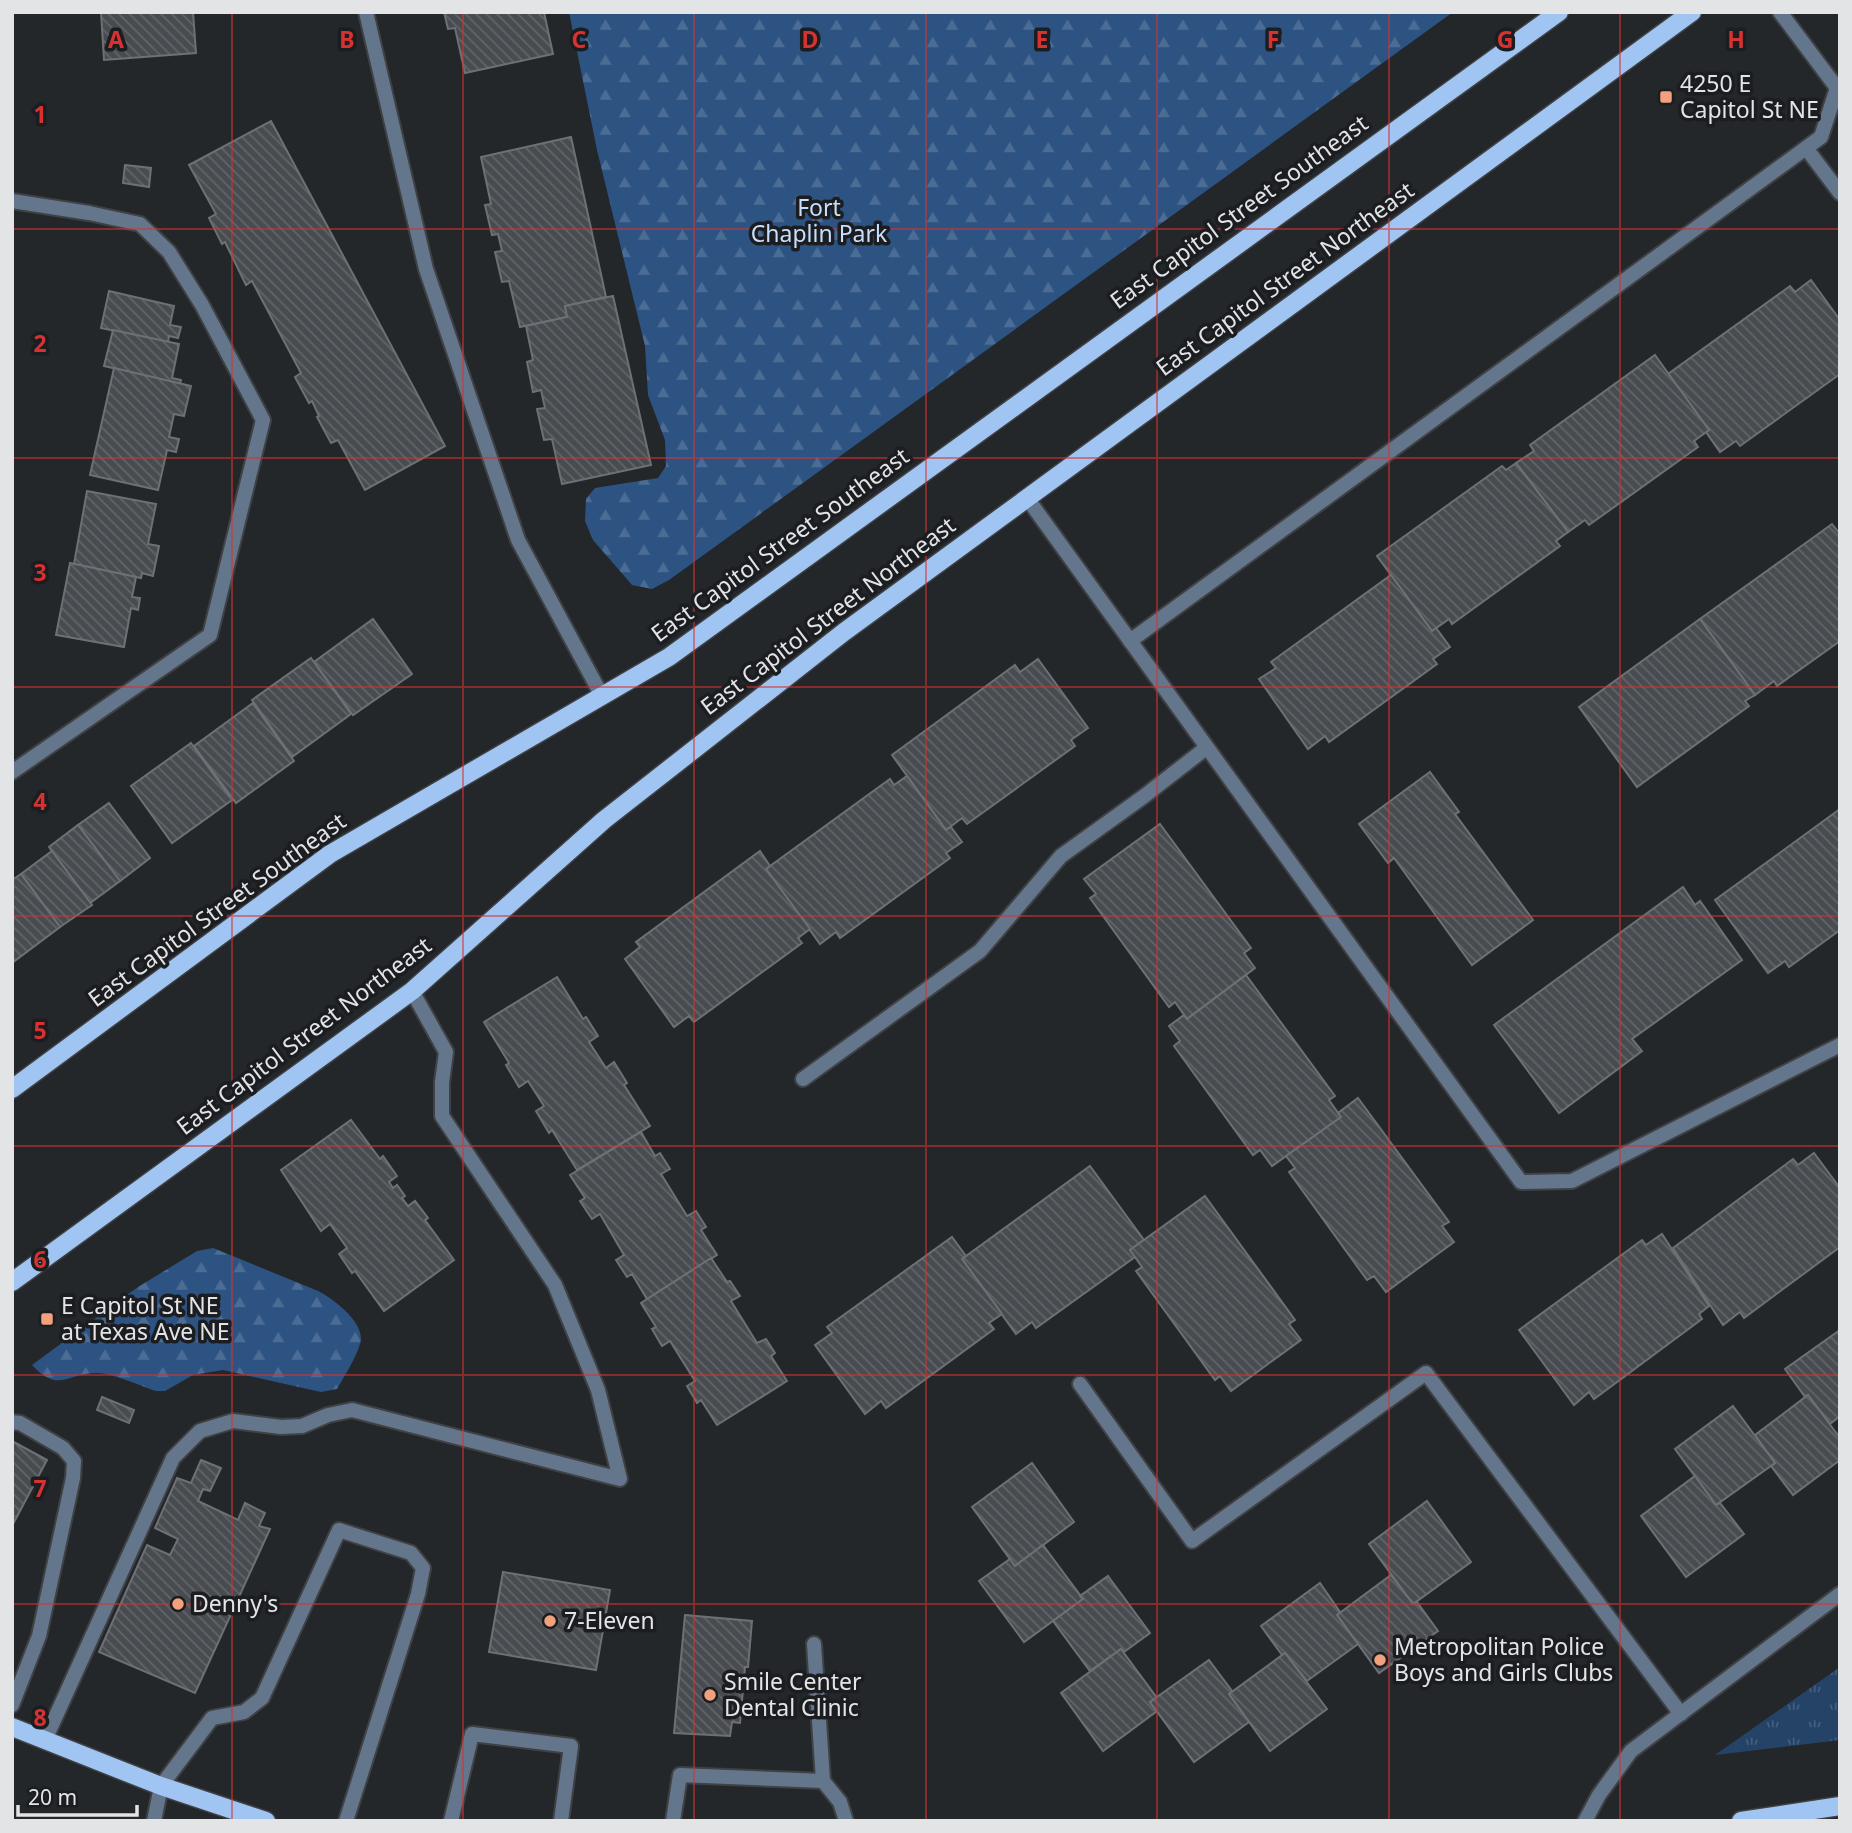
<svg xmlns="http://www.w3.org/2000/svg" width="1852" height="1833" font-family="'Noto Sans',sans-serif">
  <style>
    .grass { fill: url(#grass-tufts) }
    .forest { fill: url(#forest-firs) }
    .building { fill: url(#building-back-hatch); stroke: #6d7074; stroke-width: 2 }
    .lines { fill: none; stroke-linecap: round; stroke-linejoin: round }
    .service-casing { stroke: #3f4144; stroke-width: 18 }
    .minor-casing { stroke: #3f4144; stroke-width: 18 }
    .primary-casing { stroke: #3f4144; stroke-width: 21 }
    .service { stroke: #64768c; stroke-width: 14 }
    .minor { stroke: #64768c; stroke-width: 14 }
    .primary { stroke: #a1c5f3; stroke-width: 18 }
    .grid { fill: none; stroke: #d73132; stroke-width: 2; stroke-opacity: 0.55 }
    .poi-dot { fill: #f2a17e; stroke: #1b1d20; stroke-width: 2.5 }
    .labels { text-anchor: middle; stroke-width: 7; stroke-linejoin: round; paint-order: stroke }
    .poi-label { font-size: 23px; fill: #e2e4e6; stroke: #1b1d20; text-anchor: start }
    .park-label { font-size: 23px; fill: #c7dffc; stroke: #1b1d20 }
    .street-label { font-size: 23px; fill: #e2e4e6; stroke: #1b1d20 }
    .grid-label { font-size: 23px; text-anchor: middle; font-weight: bold; fill: #d73132; stroke: #1b1d20; stroke-width: 7; stroke-linejoin: round; paint-order: stroke }
  </style>
  <defs>
    <pattern id="grass-tufts" width="24" height="20" patternUnits="userSpaceOnUse" patternTransform="scale(1.75)"><rect width="24" height="20" fill="#244367"/><path d="M3 7l-1-3M5 7V3M7 7l1-3M15 17l-1-3M17 17v-4M19 17l1-3" fill="none" stroke="#445e7d"/></pattern>
    <pattern id="forest-firs" width="22" height="20" patternUnits="userSpaceOnUse" patternTransform="scale(1.75)"><rect width="22" height="20" fill="#2d5382"/><path d="M5 1l3.5 6h-7zM16 11l3.5 6h-7z" fill="#4b6c94"/></pattern>
    <pattern id="building-back-hatch" width="6" height="6" patternUnits="userSpaceOnUse" patternTransform="scale(1.75)"><rect width="6" height="6" fill="#484b4f"/><path d="M-1 5l2 2M0 0l6 6M5-1l2 2" fill="none" stroke="#626568"/></pattern>
  </defs>
  <rect width="100%" height="100%" fill="#24272a"/>
  <polygon class="grass" points="1840,1667 1840,1740 1715,1755"/>
  <g class="forest">
    <polygon points="569,12 1453,12 669,580 652,589 632,585 593,540 585,521 586,499 595,488 658,478 666,466 665,440 648,395 645,346 597,150"/>
    <path d="M213 1248 318 1291C334 1299 367 1324 360 1344 355 1360 345 1375 337 1389L321 1392 223 1370 193 1375 165 1391H156C140 1386 113 1373 97 1373 66 1373 59 1394 32 1365L138 1287 197 1251Z"/>
  </g>
  <g class="building">
    <polygon points="101,12 193,12 196,53 104,60"/>
    <polygon points="444,12 544,12 553,54 465,73 455,28 448,29"/>
    <polygon points="271,121 445,446 365,490 338,440 331,443 317,417 319,416 312,401 309,403 295,377 301,373 252,281 246,285 225,242 222,244 209,218 216,214 189,165"/>
    <polygon points="571,137 606,297 565,306 567,317 520,327 509,281 502,282 495,252 502,251 498,234 492,235 485,205 491,204 481,157"/>
    <polygon points="125,165 151,168 149,187 123,183"/>
    <polygon points="1811,280 1840,320 1840,374 1740,446 1736,441 1720,452 1706,432 1709,430 1668,374 1790,286 1795,292"/>
    <polygon points="109,291 174,306 170,325 181,327 178,338 169,336 168,342 101,328"/>
    <polygon points="613,296 651,465 562,484 552,439 544,440 537,409 545,408 541,390 533,392 527,362 533,360 526,326 567,317 565,306"/>
    <polygon points="113,330 179,344 172,378 181,380 180,384 104,366"/>
    <polygon points="1655,355 1709,430 1694,441 1698,447 1589,525 1585,520 1568,532 1516,463 1534,451 1530,445"/>
    <polygon points="114,368 191,386 184,416 174,414 169,437 179,439 176,452 167,450 158,490 90,475"/>
    <polygon points="1516,463 1568,532 1556,541 1560,546 1452,624 1449,619 1432,631 1377,556 1502,466 1506,470"/>
    <polygon points="87,491 156,504 148,544 159,546 153,576 142,573 141,578 74,564"/>
    <polygon points="1832,524 1840,534 1840,641 1777,686 1774,681 1755,695 1700,619"/>
    <polygon points="70,563 136,577 132,597 140,598 138,610 131,608 124,647 56,635"/>
    <polygon points="1391,575 1432,631 1436,628 1450,647 1433,659 1437,664 1329,742 1325,736 1308,749 1259,679 1276,668 1271,662"/>
    <polygon points="373,619 412,674 353,715 314,662"/>
    <polygon points="1700,619 1755,695 1745,701 1749,706 1637,787 1579,707"/>
    <polygon points="311,658 351,714 292,757 252,700"/>
    <polygon points="1038,659 1088,728 1071,740 1075,746 967,824 962,818 946,830 892,755 1015,665 1020,672"/>
    <polygon points="253,703 294,761 236,803 194,746"/>
    <polygon points="191,743 232,800 172,843 131,786"/>
    <polygon points="1430,772 1459,812 1455,814 1533,920 1472,965 1394,858 1388,863 1359,824"/>
    <polygon points="907,776 946,830 951,827 962,842 946,853 950,858 840,938 836,932 820,944 766,869 890,779 894,785"/>
    <polygon points="109,803 150,858 120,881 78,825"/>
    <polygon points="1840,809 1840,930 1789,967 1785,961 1768,973 1715,900"/>
    <polygon points="1160,824 1251,948 1244,953 1255,968 1187,1019 1175,1002 1169,1007 1090,898 1096,894 1084,879"/>
    <polygon points="78,825 120,881 90,903 49,847"/>
    <polygon points="52,851 92,905 60,927 21,874"/>
    <polygon points="760,851 770,866 766,869 810,929 798,938 802,943 694,1022 689,1016 674,1027 625,959 640,947 636,942"/>
    <polygon points="21,874 60,927 12,963 12,880"/>
    <polygon points="1683,887 1695,905 1700,901 1742,960 1632,1039 1642,1051 1559,1113 1494,1025"/>
    <polygon points="1246,975 1335,1096 1329,1100 1341,1117 1272,1166 1260,1150 1253,1155 1174,1046 1180,1041 1169,1026 1184,1015 1187,1019"/>
    <polygon points="557,977 583,1019 586,1017 598,1036 589,1042 606,1068 614,1062 627,1083 624,1085 650,1126 577,1170 552,1130 549,1133 536,1111 544,1106 528,1081 519,1087 506,1065 509,1063 484,1022"/>
    <polygon points="1358,1098 1449,1222 1442,1226 1454,1242 1386,1292 1374,1276 1367,1280 1289,1172 1295,1168 1286,1156 1341,1117 1338,1113"/>
    <polygon points="351,1120 380,1159 383,1156 397,1176 389,1182 393,1188 397,1185 405,1196 402,1198 408,1206 415,1201 428,1218 425,1220 454,1260 384,1311 355,1271 352,1273 339,1254 347,1248 330,1224 321,1231 281,1170"/>
    <polygon points="641,1132 655,1156 660,1153 670,1169 661,1174 687,1216 696,1211 706,1227 701,1230 717,1255 647,1299 632,1274 627,1277 616,1260 624,1255 600,1214 592,1219 580,1201 585,1198 570,1175"/>
    <polygon points="1814,1153 1840,1188 1840,1247 1744,1318 1740,1312 1723,1325 1673,1248 1793,1159 1798,1165"/>
    <polygon points="1090,1166 1144,1240 1130,1250 1135,1257 1036,1328 1032,1322 1016,1334 962,1259"/>
    <polygon points="1205,1196 1295,1320 1289,1324 1301,1340 1231,1391 1220,1376 1215,1380 1136,1271 1142,1267 1130,1250"/>
    <polygon points="1662,1234 1709,1306 1699,1314 1702,1319 1594,1399 1589,1392 1574,1405 1519,1330 1642,1240 1646,1245"/>
    <polygon points="952,1237 966,1256 962,1259 1002,1314 989,1323 994,1329 886,1408 881,1401 865,1414 815,1345 832,1333 827,1327"/>
    <polygon points="711,1258 727,1282 730,1281 740,1296 731,1301 757,1343 766,1339 775,1353 771,1356 787,1381 717,1425 701,1400 697,1403 687,1386 695,1381 670,1341 662,1346 652,1329 656,1327 641,1303"/>
    <polygon points="1840,1330 1840,1416 1830,1424 1808,1395 1805,1397 1785,1369"/>
    <polygon points="1808,1395 1840,1438 1840,1460 1793,1495 1771,1466 1775,1463 1755,1435"/>
    <polygon points="102,1397 134,1410 129,1423 97,1410"/>
    <polygon points="1733,1406 1775,1463 1716,1505 1675,1449"/>
    <polygon points="12,1441 47,1460 12,1526"/>
    <polygon points="201,1460 221,1468 210,1491 203,1489 198,1501 238,1520 245,1503 265,1513 259,1526 270,1529 195,1693 99,1652 147,1545 170,1555 178,1539 155,1528 177,1478 191,1483"/>
    <polygon points="1032,1463 1074,1522 1015,1566 972,1507"/>
    <polygon points="1695,1476 1716,1505 1720,1503 1744,1534 1686,1577 1641,1516"/>
    <polygon points="1427,1501 1471,1562 1413,1604 1369,1544"/>
    <polygon points="1043,1545 1083,1599 1024,1642 979,1581 1010,1559 1015,1566"/>
    <polygon points="503,1572 610,1590 596,1670 489,1652"/>
    <polygon points="1391,1575 1413,1604 1417,1602 1438,1631 1379,1673 1337,1615"/>
    <polygon points="1108,1576 1150,1633 1124,1652 1121,1649 1090,1671 1053,1621 1083,1599 1080,1596"/>
    <polygon points="1320,1583 1340,1612 1337,1615 1358,1644 1307,1681 1285,1653 1282,1655 1261,1626"/>
    <polygon points="685,1615 752,1621 748,1667 745,1667 740,1723 732,1722 730,1736 674,1733"/>
    <polygon points="1121,1649 1157,1698 1150,1702 1157,1711 1103,1751 1061,1693"/>
    <polygon points="1285,1653 1327,1709 1270,1751 1229,1694"/>
    <polygon points="1209,1660 1232,1691 1229,1694 1249,1722 1194,1762 1150,1702"/>
  </g>
  <g class="lines">
    <g class="service-casing">
      <g id="service">
        <polyline points="366,12 426,269 518,540 602,696"/>
        <polyline points="1806,148 1840,193"/>
        <polyline points="12,201 89,213 140,224 169,252 202,305 263,420 210,635 12,772"/>
        <polyline points="1027,498 1521,1182 1572,1181 1840,1045"/>
        <polyline points="1130,641 1821,137 1837,88 1780,12"/>
        <polyline points="803,1079 980,951 1061,856 1143,797 1206,748"/>
        <polyline points="1080,1384 1192,1541 1426,1373 1681,1714"/>
        <polyline points="12,1422 20,1423 63,1448 74,1461 73,1478 39,1636 12,1705"/>
        <polyline points="814,1644 823,1781"/>
        <polyline points="45,1740 173,1458 200,1431 233,1421 281,1427 302,1426 328,1415 352,1410 620,1479 598,1390 555,1285 442,1116 442,1082 446,1052 412,991"/>
        <polyline points="161,1786 212,1718 244,1712 262,1698 339,1530 411,1553 423,1568 418,1594 346,1821"/>
        <polyline points="451,1821 472,1734 571,1746 561,1821"/>
        <polyline points="673,1821 680,1775 823,1781 840,1802 846,1821"/>
      </g>
    </g>
    <g class="minor-casing">
      <g id="minor">
        <polyline points="154,1821 161,1786"/>
        <polyline points="1585,1821 1599,1795 1631,1751 1840,1594"/>
      </g>
    </g>
    <g class="primary-casing">
      <g id="primary">
        <polyline points="12,1089 330,854 669,657 1559,12"/>
        <polyline points="12,1282 412,991 604,820 844,632 1692,12"/>
        <polyline points="12,1727 161,1786 266,1821"/>
        <polyline points="1741,1821 1840,1806"/>
      </g>
    </g>
    <use href="#service" class="service"/>
    <use href="#minor" class="minor"/>
    <use href="#primary" class="primary"/>
  </g>
  <path class="grid" d="M232 12V1821M463 12V1821M694 12V1821M926 12V1821M1157 12V1821M1389 12V1821M1620 12V1821M12 229H1840M12 458H1840M12 687H1840M12 916H1840M12 1146H1840M12 1375H1840M12 1604H1840"/>
  <g class="poi-dot">
    <rect x="1659" y="90" width="14" height="14" rx="3.5"/>
    <rect x="40" y="1312" width="14" height="14" rx="3.5"/>
    <circle cx="178" cy="1604" r="7"/>
    <circle cx="550" cy="1621" r="7"/>
    <circle cx="1380" cy="1660" r="7"/>
    <circle cx="710" cy="1695" r="7"/>
  </g>
  <g class="labels">
    <g class="poi-label">
      <text x="1680" y="92">4250 E<tspan x="1680" dy="26">Capitol St NE</tspan></text>
      <text x="61" y="1314">E Capitol St NE<tspan x="61" dy="26">at Texas Ave NE</tspan></text>
      <text x="192" y="1612">Denny's</text>
      <text x="564" y="1629">7-Eleven</text>
      <text x="1394" y="1655">Metropolitan Police<tspan x="1394" dy="26">Boys and Girls Clubs</tspan></text>
      <text x="724" y="1690">Smile Center<tspan x="724" dy="26">Dental Clinic</tspan></text>
    </g>
    <g class="park-label">
      <text x="819" y="216">Fort<tspan x="819" dy="26">Chaplin Park</tspan></text>
    </g>
    <g class="street-label">
      <text transform="translate(1239 212) rotate(-36)" y="8">East Capitol Street Southeast</text>
      <text transform="translate(1285 279) rotate(-36)" y="8">East Capitol Street Northeast</text>
      <text transform="translate(780 545) rotate(-36)" y="8">East Capitol Street Southeast</text>
      <text transform="translate(828 616) rotate(-37)" y="8">East Capitol Street Northeast</text>
      <text transform="translate(217 910) rotate(-36)" y="8">East Capitol Street Southeast</text>
      <text transform="translate(304 1036) rotate(-37)" y="8">East Capitol Street Northeast</text>
    </g>
  </g>
  <g class="grid-label">
    <text x="116" y="48">A</text>
    <text x="347" y="48">B</text>
    <text x="579" y="48">C</text>
    <text x="810" y="48">D</text>
    <text x="1042" y="48">E</text>
    <text x="1273" y="48">F</text>
    <text x="1505" y="48">G</text>
    <text x="1736" y="48">H</text>
    <text x="40" y="123">1</text>
    <text x="40" y="352">2</text>
    <text x="40" y="581">3</text>
    <text x="40" y="810">4</text>
    <text x="40" y="1039">5</text>
    <text x="40" y="1268">6</text>
    <text x="40" y="1497">7</text>
    <text x="40" y="1726">8</text>
  </g>
  <rect width="1852" height="1833" fill="none" stroke="#e2e4e6" stroke-width="28"/>
  <path d="M18 1805v10h119v-10" fill="none" stroke="#e2e4e6" stroke-width="3.5"/>
  <text x="28" y="1805" font-size="21" fill="#e2e4e6" stroke="#1b1d20" stroke-width="5" paint-order="stroke">20 m</text>
</svg>
